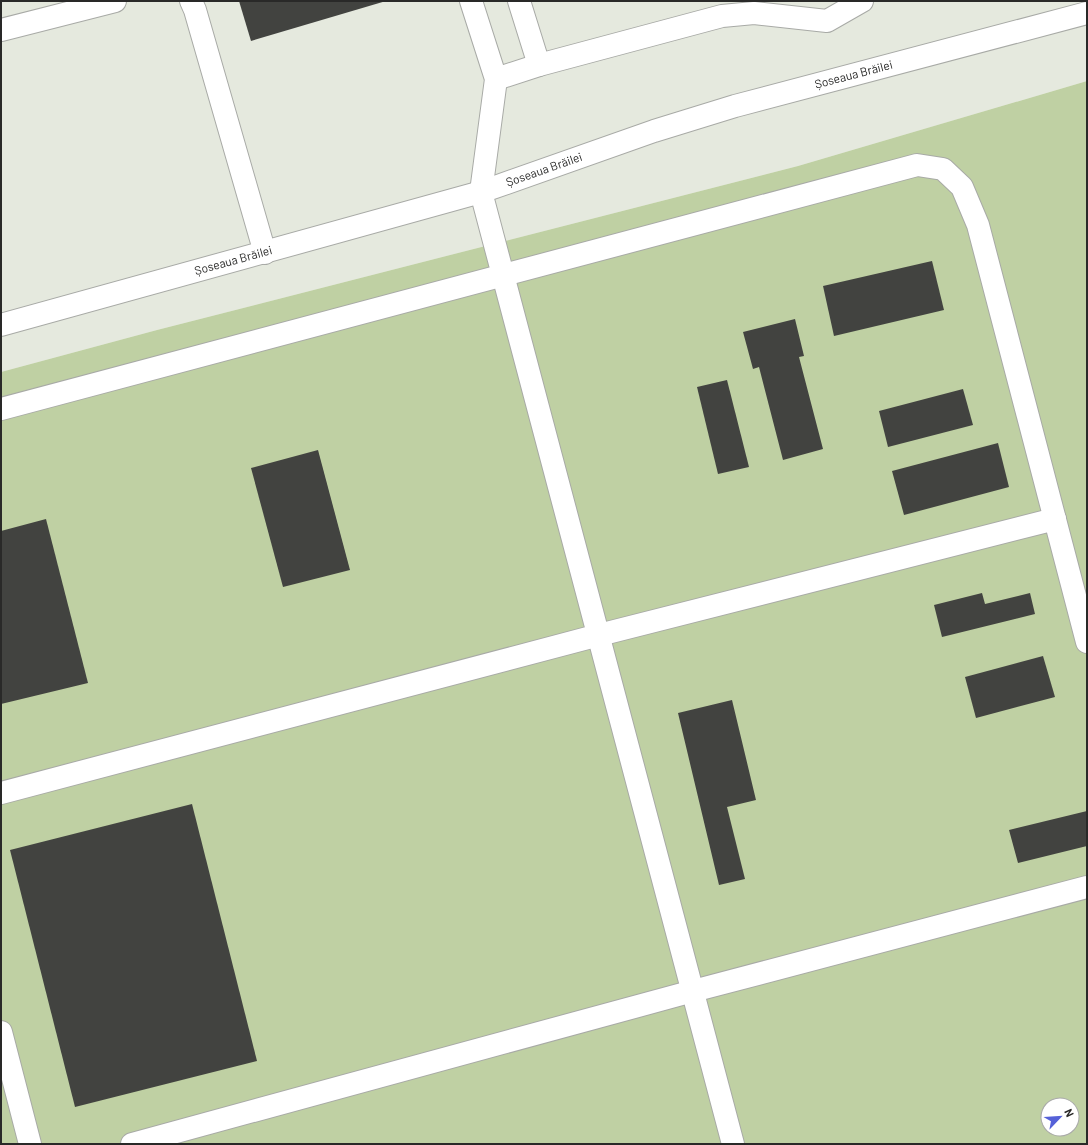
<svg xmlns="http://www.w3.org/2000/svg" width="1088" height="1145" font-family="Barlow,sans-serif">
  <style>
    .built { fill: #e5e9de }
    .green { fill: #bfd0a3; fill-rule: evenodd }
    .building { fill: #424340 }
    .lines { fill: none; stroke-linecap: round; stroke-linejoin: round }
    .minor-casing { stroke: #a8aaa6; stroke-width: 24 }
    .highway-casing { stroke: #a8aaa6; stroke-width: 24 }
    .minor { stroke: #fff; stroke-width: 22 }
    .highway { stroke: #fff; stroke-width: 22 }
    .labels { text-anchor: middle; stroke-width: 4; stroke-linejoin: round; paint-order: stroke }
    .street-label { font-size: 12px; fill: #292928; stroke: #fff }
  </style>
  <rect width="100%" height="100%" fill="#f2f3ef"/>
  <polygon class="built" points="1,1 1087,1 1087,81 798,166 157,330 1,372"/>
  <path class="green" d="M1087 81V1144H1V372L157 330 798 166ZM1048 1105H1072V1129H1048Z"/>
  <g class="building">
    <polygon points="239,1 386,1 251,41"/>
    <polygon points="932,261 944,310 834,336 823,286"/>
    <polygon points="795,319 804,356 799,357 823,449 783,460 759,367 753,369 743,332"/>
    <polygon points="727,380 749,467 718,474 697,387"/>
    <polygon points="963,389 973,425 888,447 879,411"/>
    <polygon points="998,443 1009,487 904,515 892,471"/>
    <polygon points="318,450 350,570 283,587 251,468"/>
    <polygon points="46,519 88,683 1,704 1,531"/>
    <polygon points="982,593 985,604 1030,593 1035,614 942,637 934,605"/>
    <polygon points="1043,656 1055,697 976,718 965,677"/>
    <polygon points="732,700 756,800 727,807 745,879 719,885 678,713"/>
    <polygon points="192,804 257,1061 75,1107 10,850"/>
    <polygon points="1087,811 1087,846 1018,863 1009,830"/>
  </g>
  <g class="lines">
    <g class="minor-casing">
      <g id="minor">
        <polyline points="191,1 195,10 265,253"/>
        <polyline points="471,1 496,79 481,192 733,1144"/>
        <polyline points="519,1 539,65"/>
        <polyline points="1,30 115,1"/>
        <polyline points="496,79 539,65 722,16 754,13 827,21 862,1"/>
        <polyline points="1,409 917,165 943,169 962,187 978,225 1087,642"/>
        <polyline points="1,793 599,635 1055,519"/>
        <polyline points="1,1032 30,1144"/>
        <polyline points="132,1144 693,991 1087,887"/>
      </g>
    </g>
    <g class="highway-casing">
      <g id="highway">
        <path id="s1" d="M1 325 481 192 654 131 735 106 1087 13"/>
      </g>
    </g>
    <use href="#minor" class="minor"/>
    <use href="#highway" class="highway"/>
  </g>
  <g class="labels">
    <g class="street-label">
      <text dy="4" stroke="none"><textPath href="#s1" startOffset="889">Șoseaua Brăilei</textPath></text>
      <text dy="4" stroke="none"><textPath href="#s1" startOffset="565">Șoseaua Brăilei</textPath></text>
      <text dy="4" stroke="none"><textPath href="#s1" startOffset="241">Șoseaua Brăilei</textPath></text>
    </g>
  </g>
  <rect width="1088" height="1145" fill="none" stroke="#292928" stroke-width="4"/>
  <g transform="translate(1060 1117) rotate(65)"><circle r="19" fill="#ffffff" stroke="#a9a9a9"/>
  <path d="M0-3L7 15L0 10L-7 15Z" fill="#5561d8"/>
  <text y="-6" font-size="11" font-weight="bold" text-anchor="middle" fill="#292928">N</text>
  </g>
</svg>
